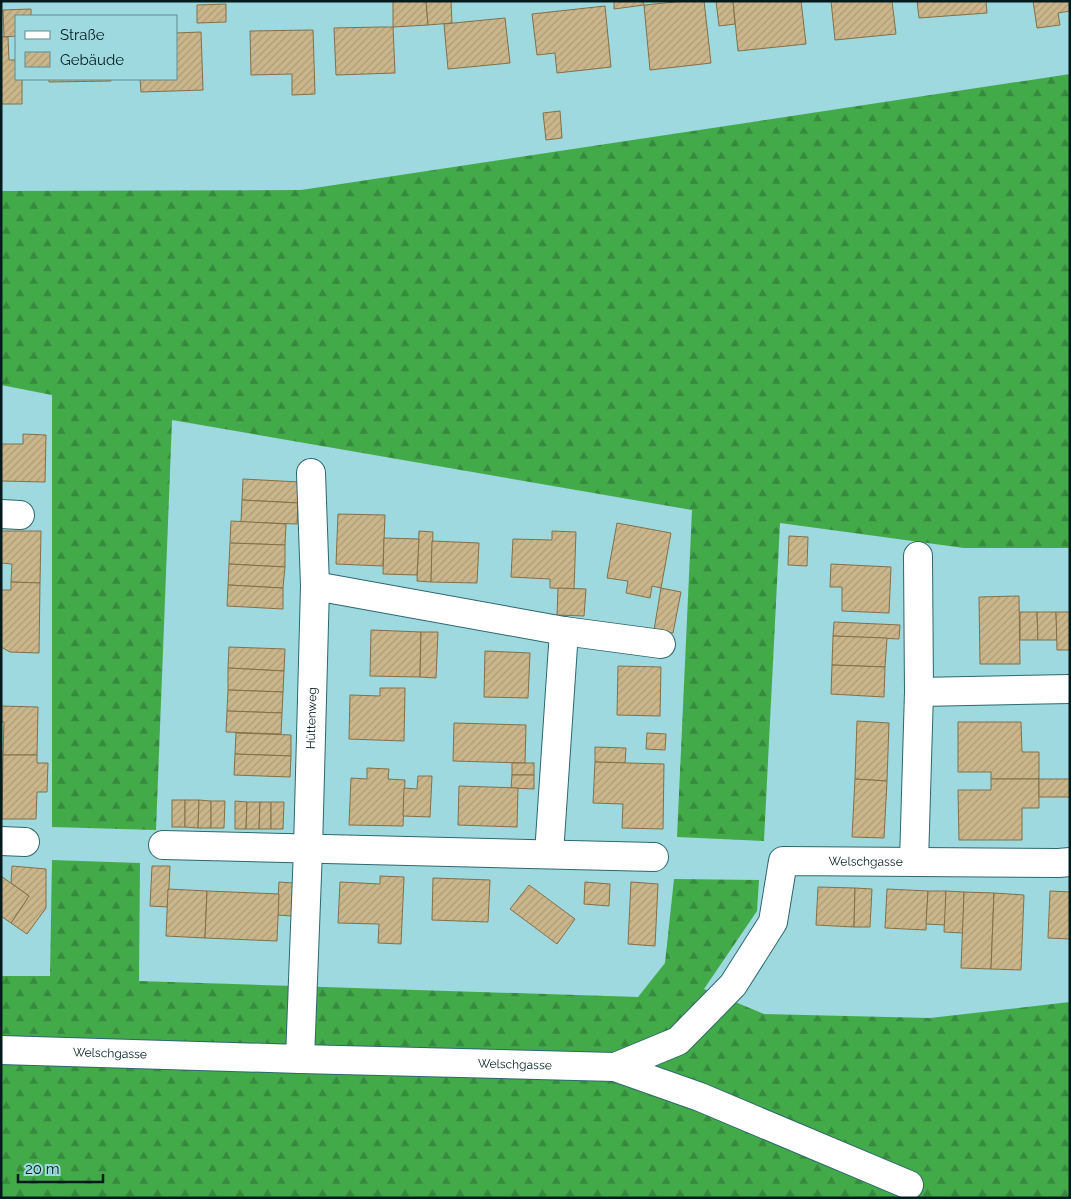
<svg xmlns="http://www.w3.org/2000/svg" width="1071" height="1199" font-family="Raleway,sans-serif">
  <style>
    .forest { fill: url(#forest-firs) }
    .building { fill: url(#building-hatch); stroke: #837047 }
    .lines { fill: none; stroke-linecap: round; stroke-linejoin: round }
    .minor-casing { stroke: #2c686e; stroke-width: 30 }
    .minor { stroke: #fff; stroke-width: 28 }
    .labels { text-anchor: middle; stroke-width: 4; stroke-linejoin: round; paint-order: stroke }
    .street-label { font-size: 12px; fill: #031b1d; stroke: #9dd9df }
  </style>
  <defs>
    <pattern id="forest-firs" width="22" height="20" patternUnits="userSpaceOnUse" patternTransform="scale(1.25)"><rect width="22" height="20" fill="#43aa4a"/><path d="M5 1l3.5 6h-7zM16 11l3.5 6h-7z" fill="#368a3d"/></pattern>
    <pattern id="building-hatch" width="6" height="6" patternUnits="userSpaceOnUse" patternTransform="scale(1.25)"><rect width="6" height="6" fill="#cbb68c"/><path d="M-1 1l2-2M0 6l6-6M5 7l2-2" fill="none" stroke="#ad9c78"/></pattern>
  </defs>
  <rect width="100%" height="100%" fill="#9dd9df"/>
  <g class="forest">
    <polygon points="1070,74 1070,548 964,548 780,523 764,841 677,837 692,510 172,420 156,830 52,827 52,395 1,385 1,191 301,190"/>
    <polygon points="52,860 140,863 139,981 638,997 665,963 674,879 759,880 757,911 704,989 764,1014 930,1018 1070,1002 1070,1198 1,1198 1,976 50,976"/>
  </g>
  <g class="building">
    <polygon points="393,1 426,1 428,25 393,27"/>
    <polygon points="426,1 451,1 452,23 428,25"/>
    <polygon points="614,1 643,1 644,5 614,9"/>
    <polygon points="685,1 704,1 711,63 650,70 644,5"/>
    <polygon points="716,1 733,1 735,24 719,26"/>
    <polygon points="733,1 801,1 806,44 738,51"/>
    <polygon points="831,1 892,1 896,34 835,40"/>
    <polygon points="917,1 986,1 987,13 919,18"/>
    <polygon points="1033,1 1070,1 1070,11 1058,13 1060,25 1037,28"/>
    <polygon points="226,4 226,22 197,23 197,5"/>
    <polygon points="605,6 611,67 557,73 555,53 537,55 532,14"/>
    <polygon points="31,9 31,16 16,16 16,36 4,37 3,10"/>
    <polygon points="505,18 510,63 448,69 444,24"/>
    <polygon points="382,27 393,27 395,73 336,75 334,28"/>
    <polygon points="313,30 315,94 292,95 292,74 251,75 250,31"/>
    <polygon points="201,32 203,90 141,92 140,79 176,79 176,33"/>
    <polygon points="1,37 8,37 9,60 16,60 16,79 22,79 22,104 1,104"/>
    <polygon points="49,79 111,79 111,81 49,82"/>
    <polygon points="560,111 562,138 546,140 543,113"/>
    <polygon points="23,434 46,435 45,482 1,481 1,444 23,444"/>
    <polygon points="243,479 299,482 298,503 242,500"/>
    <polygon points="242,500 298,503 297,524 241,522"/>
    <polygon points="338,514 385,515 383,566 336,564"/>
    <polygon points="231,521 286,524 285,545 230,543"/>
    <polygon points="617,523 671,533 661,588 652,586 650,598 626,593 628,581 607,578"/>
    <polygon points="1,531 41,531 40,583 11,582 12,564 1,563"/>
    <polygon points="419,531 433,532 431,582 417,581"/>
    <polygon points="552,531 576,532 574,589 550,588 550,579 511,577 513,539 552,540"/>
    <polygon points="789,536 808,537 807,566 788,565"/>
    <polygon points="384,538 419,539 417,575 383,574"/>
    <polygon points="432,541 479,543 477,583 431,582"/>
    <polygon points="230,543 285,545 285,567 229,564"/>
    <polygon points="229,564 285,567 283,588 228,585"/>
    <polygon points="831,564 891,567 889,613 842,611 842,587 830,587"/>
    <polygon points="11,582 40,583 39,653 10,652 1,647 1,590 11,590"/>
    <polygon points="228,585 283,588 283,609 227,606"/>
    <polygon points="558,588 586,589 584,616 557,615"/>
    <polygon points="661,588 681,592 673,633 654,630"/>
    <polygon points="1019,596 1020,664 980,664 979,597"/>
    <polygon points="1020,612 1037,612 1038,640 1020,640"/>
    <polygon points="1037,612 1056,612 1057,640 1038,640"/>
    <polygon points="1056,612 1070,612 1070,650 1057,650"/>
    <polygon points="834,622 900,625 899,639 833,636"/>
    <polygon points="371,630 421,632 420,677 370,676"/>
    <polygon points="421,632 438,632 436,678 420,677"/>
    <polygon points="833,636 887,638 885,667 832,665"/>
    <polygon points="229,647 285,649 284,671 228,668"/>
    <polygon points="485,651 530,653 528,698 484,697"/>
    <polygon points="832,665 885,667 884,697 831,694"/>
    <polygon points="618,666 661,667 660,716 617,715"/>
    <polygon points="228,668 284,671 283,692 228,690"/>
    <polygon points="380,688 405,688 404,741 349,739 350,695 380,696"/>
    <polygon points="228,690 283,692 282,713 227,711"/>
    <polygon points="1,706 38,707 37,755 3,755 4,722 1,721"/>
    <polygon points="227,711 282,713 281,734 226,732"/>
    <polygon points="857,721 889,723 887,781 855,779"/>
    <polygon points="958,722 1021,722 1022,752 1039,752 1039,779 991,779 991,772 958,772"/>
    <polygon points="454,723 526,725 525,763 453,761"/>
    <polygon points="236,733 291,735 291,756 235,754"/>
    <polygon points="647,733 666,734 665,750 646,749"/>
    <polygon points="595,747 626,748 625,763 595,762"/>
    <polygon points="235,754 291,756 290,777 234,775"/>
    <polygon points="3,755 37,755 37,763 48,763 47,792 37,792 36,819 2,819"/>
    <polygon points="595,762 664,764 663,829 622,828 623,804 593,803"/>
    <rect x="512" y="763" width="22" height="12"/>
    <polygon points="367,768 389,769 388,779 405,780 403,826 349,825 351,778 367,779"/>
    <polygon points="512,775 534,775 534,789 511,788"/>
    <polygon points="418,776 432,776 430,817 403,816 404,788 417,789"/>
    <polygon points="855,779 887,781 884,838 852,837"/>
    <polygon points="991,779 1039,779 1039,808 1022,808 1022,840 959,840 958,790 991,790"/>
    <rect x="1039" y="779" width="31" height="18"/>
    <polygon points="459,786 518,788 517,827 458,825"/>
    <rect x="172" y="800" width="13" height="27"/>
    <polygon points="185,800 199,800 198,828 185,827"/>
    <polygon points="199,800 211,801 211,828 198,828"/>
    <polygon points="211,801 225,801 224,828 211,828"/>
    <polygon points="235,801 247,802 246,829 235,829"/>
    <polygon points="247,802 260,802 259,829 246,829"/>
    <polygon points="260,802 271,802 271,829 259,829"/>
    <polygon points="271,802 284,802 283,829 271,829"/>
    <polygon points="12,866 46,869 46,908 27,934 11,923 29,896 11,883"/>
    <polygon points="152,866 170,866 168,907 150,906"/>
    <polygon points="1,876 29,896 11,923 1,916"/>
    <polygon points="380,876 404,877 401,944 378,943 379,924 338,923 340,882 380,884"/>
    <polygon points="433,878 490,880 488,922 432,920"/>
    <polygon points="279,882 293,883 292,916 277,915"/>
    <polygon points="585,882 610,884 609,906 584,904"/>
    <polygon points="631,882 658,884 655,946 628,944"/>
    <polygon points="529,885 575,919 557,944 510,909"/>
    <polygon points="818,887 855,888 854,927 816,925"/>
    <polygon points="855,888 872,889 870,927 854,927"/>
    <polygon points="168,889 207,891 205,938 166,936"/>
    <polygon points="887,889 928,891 926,930 885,928"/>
    <polygon points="207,891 279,894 277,941 205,938"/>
    <polygon points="928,891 946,891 945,925 926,924"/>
    <polygon points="946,891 964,892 963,933 944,932"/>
    <polygon points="1050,891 1070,892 1070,939 1048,938"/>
    <polygon points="964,892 994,893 991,969 961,968"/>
    <polygon points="994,893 1024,895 1021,970 991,969"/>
  </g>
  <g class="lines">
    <g class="minor-casing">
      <g id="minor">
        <polyline points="1,514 20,515"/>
        <polyline points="315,586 564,631 661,644"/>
        <polyline points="919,692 1070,689"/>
        <polyline points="1,841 25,842"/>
        <polyline points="163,845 654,857"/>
        <polyline points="549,854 564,631"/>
        <polyline points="914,862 919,692 918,556"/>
        <path id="s1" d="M1 1050 300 1059 615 1067 678 1041 733 985 773 922 783 861 1059 863 1070 862"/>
        <path id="s2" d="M300 1059 308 849 315 586 311 473"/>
        <polyline points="615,1067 700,1097 909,1185"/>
      </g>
    </g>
    <use href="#minor" class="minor"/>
  </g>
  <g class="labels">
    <g class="street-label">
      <text dy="4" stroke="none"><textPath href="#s2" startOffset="341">Hüttenweg</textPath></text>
      <text dy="4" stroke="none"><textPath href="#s1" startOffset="980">Welschgasse</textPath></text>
      <text dy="4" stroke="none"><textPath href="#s1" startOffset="109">Welschgasse</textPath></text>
      <text dy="4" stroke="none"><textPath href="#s1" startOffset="514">Welschgasse</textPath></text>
    </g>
  </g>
  <rect width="1071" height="1199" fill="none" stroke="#031b1d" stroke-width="5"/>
  <rect x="15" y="15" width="162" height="65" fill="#9dd9df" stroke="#5f8d91"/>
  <rect x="25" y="31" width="25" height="8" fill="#ffffff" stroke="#5f8d91"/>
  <text x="60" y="40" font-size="15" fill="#031b1d">Straße</text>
  <rect x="25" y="52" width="25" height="15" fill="url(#building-hatch)" stroke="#5f8d91"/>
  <text x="60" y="65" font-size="15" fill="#031b1d">Gebäude</text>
  <path d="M18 1174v8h85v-8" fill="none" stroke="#031b1d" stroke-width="2.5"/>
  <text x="25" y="1174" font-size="15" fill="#031b1d" stroke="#9dd9df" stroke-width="4" paint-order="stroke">20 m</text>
</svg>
